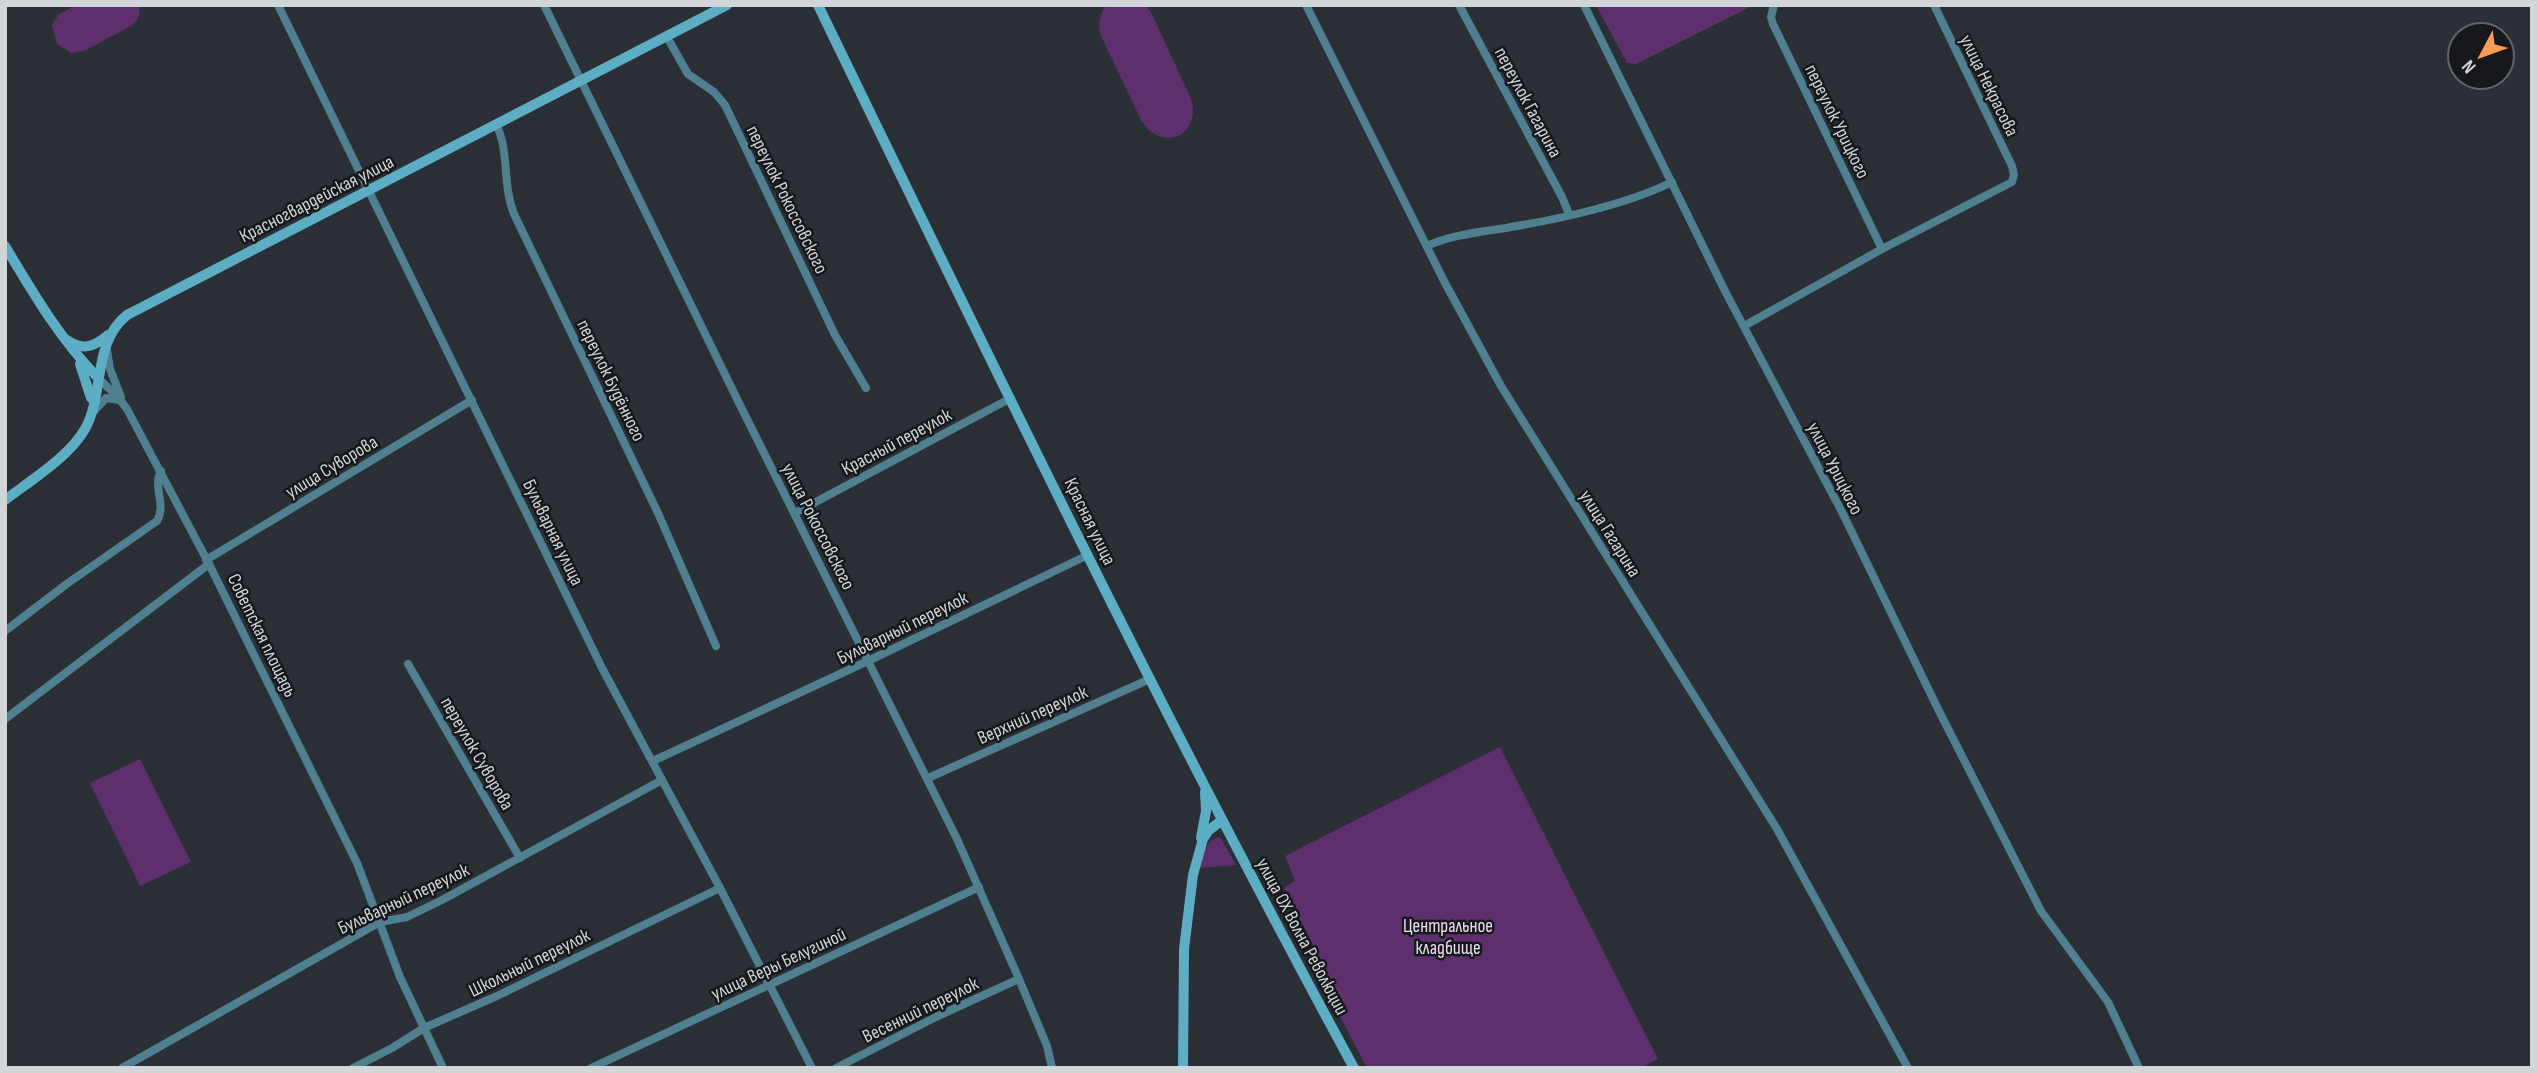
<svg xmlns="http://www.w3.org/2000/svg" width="2537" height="1073" font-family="'Sofia Sans Condensed',sans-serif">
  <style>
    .green { fill: #5d2f6c }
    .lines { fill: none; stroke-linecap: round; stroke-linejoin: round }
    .street { stroke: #50808f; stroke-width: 8 }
    .secondary { stroke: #5daec5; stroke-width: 10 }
    .labels { text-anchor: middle; stroke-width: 5; stroke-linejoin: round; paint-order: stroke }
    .street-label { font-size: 19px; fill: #d2d6d9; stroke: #15171a }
    .park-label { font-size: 19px; fill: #ecdef2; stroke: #15171a }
  </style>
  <rect width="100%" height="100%" fill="#2a2f35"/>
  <g class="green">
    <path d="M76 5H139C141 15 138 20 131 26L84 51 71 53 57 44 52 25 58 15Z"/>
    <path d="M1106 5H1145L1151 12 1192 101C1199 137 1163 152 1142 122L1101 36C1098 24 1099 16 1106 5Z"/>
    <polygon points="1596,5 1754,5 1636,64 1627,63"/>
    <polygon points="1500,747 1658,1059 1641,1068 1367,1068 1310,960 1318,955 1284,888 1295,881 1285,856"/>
    <polygon points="140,759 191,862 140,886 90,783"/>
    <path d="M1220 837 1236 865 1201 868C1203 855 1205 840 1220 837Z"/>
  </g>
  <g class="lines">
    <g class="street">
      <polyline points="278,5 602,668 720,888 812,1068"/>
      <polyline points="544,5 740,405 957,839 1019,979 1047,1046 1052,1068"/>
      <polyline points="1306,5 1444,281 1501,386 1777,829 1908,1068"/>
      <polyline points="1459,5 1562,197 1569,214"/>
      <polyline points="1584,5 1726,293 1843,514 1939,711 2041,911 2108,1002 2139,1068"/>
      <polyline points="1774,5 1771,17 1773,24 1882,249"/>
      <polyline points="667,37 688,74 714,92 725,105 835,335 866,388"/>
      <path d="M496 124C510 152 502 185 514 214L658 513 716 646"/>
      <path d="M1427 246C1453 234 1483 232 1511 227 1560 219 1628 204 1672 182"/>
      <polyline points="1744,326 1882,249 2012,182 2014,175 2012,166 1934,5"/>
      <polyline points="107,350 110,369 121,397"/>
      <polyline points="98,378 117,396 127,409 209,564 357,863 400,977 443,1068"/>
      <polyline points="94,411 106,398 120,400"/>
      <polyline points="795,513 1011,398"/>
      <polyline points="206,560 472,400"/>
      <path d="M5 631 68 583 157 521C167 504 152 487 161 471"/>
      <polyline points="408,664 520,858"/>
      <polyline points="5,719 209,564"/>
      <polyline points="653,761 870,660 1088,555"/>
      <polyline points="928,778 1150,679"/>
      <polyline points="122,1068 380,922 407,917 442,900 662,780"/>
      <polyline points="353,1068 392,1048 424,1028 497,996 720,888"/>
      <polyline points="591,1068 979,887"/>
      <polyline points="836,1068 936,1017 1019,979"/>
    </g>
    <g class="secondary">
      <path d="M818 5C991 362 1164 719 1354 1068"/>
      <path d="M5 246C33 293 60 339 98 378"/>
      <path d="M67 340C82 351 94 347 108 335"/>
      <polyline points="80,364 91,398"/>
      <path d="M5 500C30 481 70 456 85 429 105 393 92 343 127 315L727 5"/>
      <polyline points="1201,838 1206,811 1205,792"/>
      <polyline points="1183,1068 1184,949 1193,875 1203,839 1208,831 1222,820"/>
    </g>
  </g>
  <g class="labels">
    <g class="street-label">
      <text transform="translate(1990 85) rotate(64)" y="7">улица Некрасова</text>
      <text transform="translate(1529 102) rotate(62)" y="7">переулок Гагарина</text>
      <text transform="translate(1838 121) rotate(64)" y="7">переулок Урицкого</text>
      <text transform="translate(316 198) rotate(-27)" y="7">Красногвардейская улица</text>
      <text transform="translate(788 199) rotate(64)" y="7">переулок Рокоссовского</text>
      <text transform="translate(612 380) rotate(64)" y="7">переулок Будённого</text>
      <text transform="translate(896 441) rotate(-28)" y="7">Красный переулок</text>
      <text transform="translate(331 466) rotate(-31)" y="7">улица Суворова</text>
      <text transform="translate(1836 468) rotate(63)" y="7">улица Урицкого</text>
      <text transform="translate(1091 521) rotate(64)" y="7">Красная улица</text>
      <text transform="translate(819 526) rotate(63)" y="7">улица Рокоссовского</text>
      <text transform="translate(554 532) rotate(64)" y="7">Бульварная улица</text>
      <text transform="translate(1611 533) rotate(58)" y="7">улица Гагарина</text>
      <text transform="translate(902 627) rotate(-26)" y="7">Бульварный переулок</text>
      <text transform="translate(263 635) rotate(64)" y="7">Советская площадь</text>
      <text transform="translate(1032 714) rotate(-24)" y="7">Верхний переулок</text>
      <text transform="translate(478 753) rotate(60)" y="7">переулок Суворова</text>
      <text transform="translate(403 898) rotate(-25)" y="7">Бульварный переулок</text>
      <text transform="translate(1303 936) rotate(62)" y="7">улица ОХ Волна Революции</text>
      <text transform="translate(529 962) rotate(-26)" y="7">Школьный переулок</text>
      <text transform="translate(778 963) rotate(-25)" y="7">улица Веры Белугиной</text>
      <text transform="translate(920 1009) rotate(-26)" y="7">Весенний переулок</text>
    </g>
    <g class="park-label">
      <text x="1448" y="932">Центральное<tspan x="1448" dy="22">кладбище</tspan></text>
    </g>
  </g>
  <rect width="2537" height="1073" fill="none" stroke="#d2d6d9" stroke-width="14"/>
  <g transform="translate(2481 56) rotate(229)"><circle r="33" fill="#15171a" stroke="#616366" stroke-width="2"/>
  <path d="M0-5L12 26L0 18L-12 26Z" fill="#fd9c56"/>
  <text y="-10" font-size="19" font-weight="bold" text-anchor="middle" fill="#d2d6d9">N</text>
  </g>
</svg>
